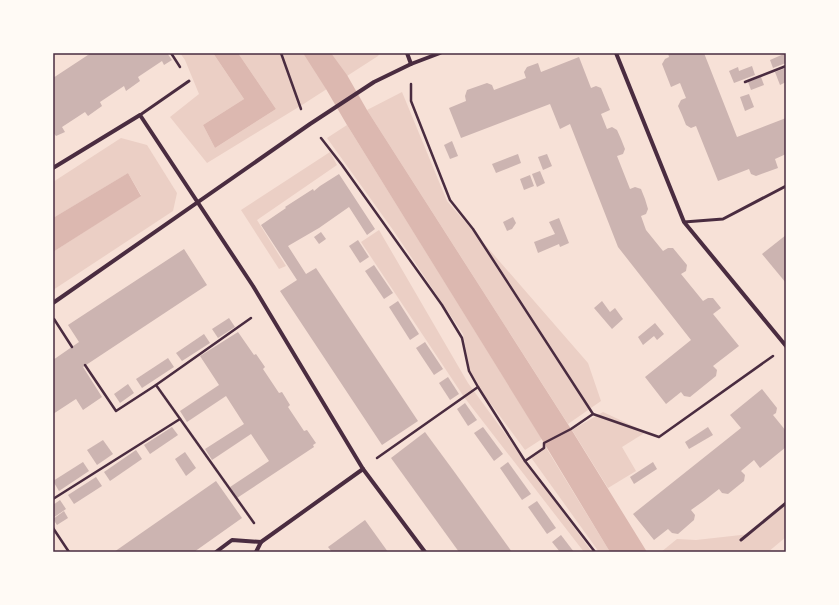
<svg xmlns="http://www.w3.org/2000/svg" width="839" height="605" font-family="'Sofia Sans Condensed',sans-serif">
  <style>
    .green { fill: #ebcfc5 }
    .water { fill: #dcb8b0 }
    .building { fill: #ccb4b1 }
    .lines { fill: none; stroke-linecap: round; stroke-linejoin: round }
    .path { stroke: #4a2c40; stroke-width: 2.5 }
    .service { stroke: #4a2c40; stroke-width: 3 }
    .minor { stroke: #4a2c40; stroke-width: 4 }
    .neatline { fill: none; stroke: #4a2c40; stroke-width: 1.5 }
  </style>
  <rect width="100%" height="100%" fill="#f7e1d7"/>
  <g class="green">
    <polygon points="180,53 213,53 244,99 203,125 215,148 276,109 238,53 380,53 378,56 302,105 207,163 170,117 199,94 185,60"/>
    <polygon points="402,92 447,201 588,363 601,401 568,424 367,110"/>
    <polygon points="347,125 542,439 525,450 471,377 463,334 393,230 327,138"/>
    <polygon points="121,138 147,145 177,193 173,211 53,290 53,252 141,195 128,173 53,218 53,182"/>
    <polygon points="330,152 337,165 257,220 286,266 279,269 241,210"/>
    <polygon points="379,230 468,383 592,552 584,552 464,397 361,242"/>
    <polygon points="603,412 646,432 622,447 636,471 608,488 572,430"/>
    <polygon points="545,446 610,552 599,552 530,456"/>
    <polygon points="786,505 786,537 768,552 661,552 677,539 696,540 750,534"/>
  </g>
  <g class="water">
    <polygon points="213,53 238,53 276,109 215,148 203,125 244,99"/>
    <polygon points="303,53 331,53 347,75 367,110 571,429 647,552 610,552 544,443 347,125 326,89"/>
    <polygon points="128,173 141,196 53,252 53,218"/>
  </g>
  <g class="building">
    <polygon points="91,53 167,53 172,60 164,65 162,61 138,77 140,81 126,91 124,86 100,102 102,106 88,116 85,112 62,127 65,132 56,136 53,132 53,78"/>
    <polygon points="668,53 704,53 737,137 786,118 786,154 775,159 778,168 756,176 751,174 749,169 718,181 696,126 691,128 686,125 682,115 678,106 681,100 686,98 680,83 671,87 662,64 665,59 669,57"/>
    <polygon points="786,53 786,63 773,68 770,60"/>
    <polygon points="579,57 591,88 596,86 601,88 610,110 601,114 607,129 612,127 617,130 621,139 625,149 623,154 617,156 630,189 635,187 641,189 645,199 648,209 646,214 641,216 646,230 663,251 668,248 673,248 687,265 686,271 681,274 703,301 708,298 713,298 721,308 713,314 739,346 713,366 717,370 716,376 690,397 684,396 681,392 666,404 645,377 691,340 618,247 570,124 560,129 550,104 461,138 449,108 466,101 465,96 467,90 487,83 492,85 494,90 526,78 524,72 527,67 538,63 541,72"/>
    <polygon points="752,66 755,75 734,83 729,71 738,67 739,71"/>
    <polygon points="786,68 786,82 780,85 775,72"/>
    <polygon points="761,77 764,85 751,90 748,82"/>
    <polygon points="749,94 754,107 745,111 740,97"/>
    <polygon points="452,141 458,156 450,159 444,145"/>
    <polygon points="518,154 521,163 496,173 492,164"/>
    <polygon points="547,154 552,166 543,170 538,157"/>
    <polygon points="540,171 545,183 537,187 532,174"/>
    <polygon points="339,174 375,229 367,235 349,207 319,228 288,246 306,274 316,268 418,421 382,445 280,291 297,280 261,225 286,208 285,207 313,189 314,191 320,186"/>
    <polygon points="530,175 534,186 524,190 520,179"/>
    <polygon points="513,217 516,223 512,229 507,231 503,222"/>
    <polygon points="559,218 569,243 560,247 559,244 538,253 534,242 555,234 549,222"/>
    <polygon points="321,232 326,239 319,244 314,237"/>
    <polygon points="786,235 786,283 762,254"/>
    <polygon points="358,240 369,257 360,263 349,246"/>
    <polygon points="184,249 207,285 83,367 102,397 83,410 76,399 53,414 53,360 79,342 68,325"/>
    <polygon points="374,265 393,293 384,299 365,271"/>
    <polygon points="398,301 419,334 410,340 389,307"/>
    <polygon points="602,301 610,312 615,308 623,319 612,329 594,308"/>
    <polygon points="229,318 235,327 218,338 212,329"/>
    <polygon points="655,323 664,334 657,340 654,336 643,345 638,337"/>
    <polygon points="238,332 254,355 256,354 265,367 263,369 279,393 282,392 290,405 288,407 304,431 307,430 316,443 313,445 314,447 237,498 230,487 269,461 251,434 212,460 205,449 244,424 226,396 187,422 180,411 219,385 200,356"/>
    <polygon points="204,334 210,343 182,361 176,353"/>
    <polygon points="425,342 443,369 434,375 416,348"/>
    <polygon points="168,358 174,367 142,388 136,379"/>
    <polygon points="448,377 459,394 450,400 439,383"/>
    <polygon points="128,384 134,393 120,403 114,394"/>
    <polygon points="762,389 777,408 776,413 773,415 786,431 786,447 760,468 754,460 741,471 745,475 744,481 728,494 722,493 719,489 705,500 691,510 695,515 694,520 678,534 672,533 668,529 654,540 633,514 741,428 730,415"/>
    <polygon points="465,403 477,420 468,426 457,409"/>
    <polygon points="172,427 178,435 150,454 144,445"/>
    <polygon points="483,427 503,454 494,461 474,433"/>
    <polygon points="708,427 713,435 689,449 685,442"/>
    <polygon points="425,432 453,470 512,552 459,552 391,458"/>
    <polygon points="103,440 113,454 97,465 87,450"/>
    <polygon points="136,450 142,459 110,481 104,472"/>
    <polygon points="185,452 196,468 186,476 175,459"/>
    <polygon points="83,462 89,471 59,491 53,481"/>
    <polygon points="508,462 531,494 522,500 500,468"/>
    <polygon points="653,462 657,469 634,484 630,477"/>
    <polygon points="96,477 102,486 74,504 68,495"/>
    <polygon points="216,481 242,518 194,552 114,552"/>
    <polygon points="60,500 66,509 53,518 53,505"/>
    <polygon points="537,501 556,528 547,534 528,507"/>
    <polygon points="64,511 68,518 57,525 53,519"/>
    <polygon points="365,520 388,552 332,552 328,547"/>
    <polygon points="561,535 574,552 560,552 552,542"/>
  </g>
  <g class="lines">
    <g class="path">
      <polyline points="171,53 180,67"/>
      <polyline points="281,53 301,109"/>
      <polyline points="745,82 786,66"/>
      <polyline points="411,84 411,101 450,200 473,229 593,414 659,437 773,356"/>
      <polyline points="321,138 342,165 442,305 462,338 469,371 478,387 525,461 595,552"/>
      <polyline points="54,319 72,347"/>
      <polyline points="85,365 116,411 156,385 251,318"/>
      <polyline points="156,385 254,523"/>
      <polyline points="377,458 478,387"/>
      <polyline points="525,461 544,448 544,443 571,429 593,414"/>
      <polyline points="53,499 180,419"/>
      <polyline points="53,528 69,552"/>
    </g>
    <g class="service">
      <polyline points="140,115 189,81"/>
      <polyline points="684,222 723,219 786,186"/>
      <polyline points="741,540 786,503"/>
    </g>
    <g class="minor">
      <polyline points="407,53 411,64"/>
      <polyline points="616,53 684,222 786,346"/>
      <polyline points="53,168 140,115 253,286 363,469 425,552"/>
      <polyline points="53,303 310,124 374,82 411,64 440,53"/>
      <polyline points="216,552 232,540 261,542"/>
      <polyline points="256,552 261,542 363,469"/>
    </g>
  </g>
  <rect width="839" height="605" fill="none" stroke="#fffaf5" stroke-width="108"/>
  <rect x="54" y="54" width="731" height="497" class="neatline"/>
</svg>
